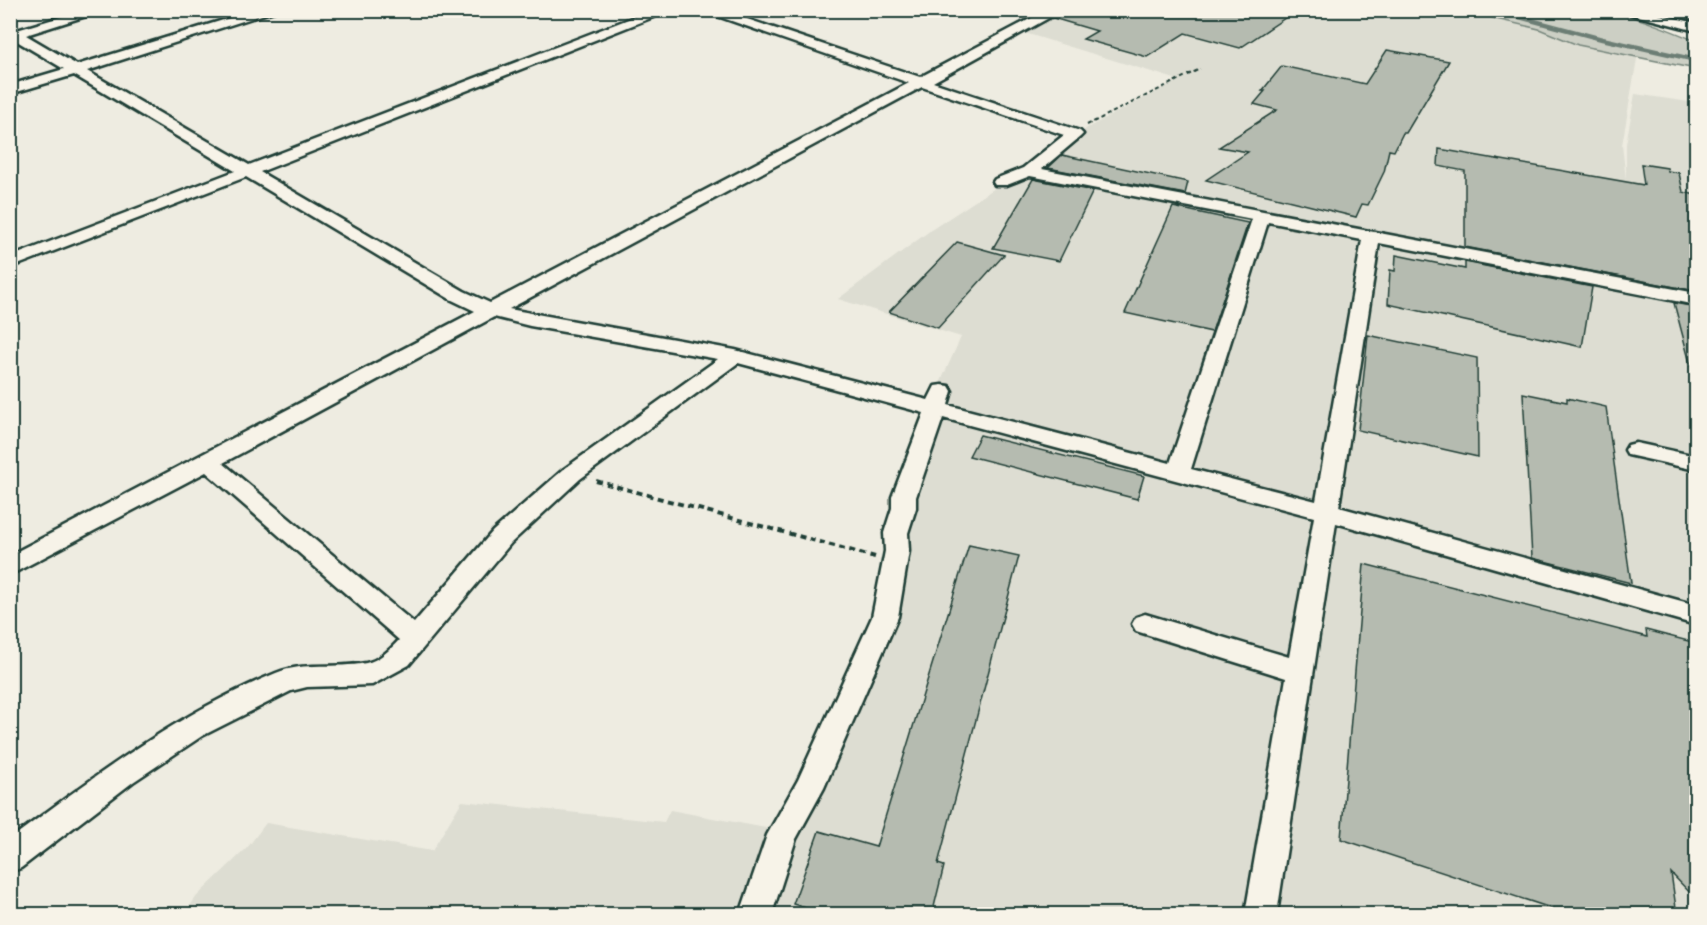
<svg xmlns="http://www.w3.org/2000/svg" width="1707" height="925" font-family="'Balsamiq Sans',sans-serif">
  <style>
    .built { fill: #ddddd2 }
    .green { fill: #cccfc4; stroke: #76867c; stroke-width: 1.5 }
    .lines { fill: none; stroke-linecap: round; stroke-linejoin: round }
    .stream { stroke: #6c7e74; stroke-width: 4.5 }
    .building { fill: #b5bbb0; stroke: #1f3d34; stroke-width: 1.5 }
    .minor-casing { stroke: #1f3d34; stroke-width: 5 }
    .path-far1 { stroke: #1f3d34; stroke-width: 2; stroke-dasharray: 4 3; stroke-linecap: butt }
    .path { stroke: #1f3d34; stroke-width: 4; stroke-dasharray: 6 4.5; stroke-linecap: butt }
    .minor { fill: #f7f3e8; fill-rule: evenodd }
  </style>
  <rect width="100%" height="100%" fill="#eeece1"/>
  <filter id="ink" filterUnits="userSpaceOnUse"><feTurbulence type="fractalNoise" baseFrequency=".0167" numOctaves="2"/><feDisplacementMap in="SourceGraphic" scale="12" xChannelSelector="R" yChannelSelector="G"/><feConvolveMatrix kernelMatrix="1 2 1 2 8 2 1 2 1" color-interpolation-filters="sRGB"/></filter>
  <g filter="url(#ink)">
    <polygon class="built" points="1067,10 1483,10 1638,53 1622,145 1626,179 1626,144 1635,94 1696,103 1696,914 184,914 197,896 247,848 266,823 432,851 462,801 664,822 670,810 793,833 901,551 932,401 961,337 838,299 931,230 995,188 1056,156 1087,128 1178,80 1025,33"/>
    <path class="green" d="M1539 11C1554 17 1580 9 1598 10 1630 13 1667 29 1696 41V69L1578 45 1539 29 1496 19 1473 11Z"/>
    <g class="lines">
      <polyline class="stream" points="1493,10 1602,39 1696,60"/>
    </g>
    <g class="building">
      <polygon points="1065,10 1297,10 1240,48 1185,33 1147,57 1083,39 1097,31 1053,18"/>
      <polygon points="1387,50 1449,61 1406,133 1403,133 1394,151 1389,150 1384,172 1368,205 1362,204 1356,217 1206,180 1248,152 1219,147 1277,110 1254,104 1265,91 1262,91 1282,66 1365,84"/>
      <polygon points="1439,149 1644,185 1641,164 1667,168 1668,171 1679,173 1683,192 1696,195 1696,291 1465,247 1465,171 1438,166"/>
      <polygon points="1062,155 1188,182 1185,194 1048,168"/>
      <polygon points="1033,179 1093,191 1059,261 993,248"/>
      <polygon points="1173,207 1248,223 1212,332 1125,313"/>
      <polygon points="957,242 1004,255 938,328 889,312"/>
      <polygon points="1396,255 1465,269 1465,262 1592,287 1582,347 1388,304 1390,270 1395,271"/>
      <polygon points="1674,303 1696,307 1696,366 1691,367"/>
      <polygon points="1368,335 1477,358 1478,457 1358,430"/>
      <polygon points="1523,393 1567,402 1567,398 1606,407 1631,583 1532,558"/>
      <polygon points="980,435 1144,476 1137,499 969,456"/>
      <polygon points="969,545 1019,556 938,864 944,866 932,915 829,915 793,904 819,831 876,847"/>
      <polygon points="1364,564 1647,637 1646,630 1696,643 1696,899 1671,873 1677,915 1572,915 1341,839"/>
    </g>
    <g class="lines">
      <g class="minor-casing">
        <g id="minor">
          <path d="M84 10H105L26 35 77 65 256 10H277L87 71 249 165 652 10H671L260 172 464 291 490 303 909 83 700 10H720L920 77 1047 10H1063L933 82 1080 131 1083 134 1080 137 1042 169 1696 293V305L1379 243 1339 507 1696 605V625L1336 523 1277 914H1245L1286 678 1136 631 1132 624 1136 617 1145 614 1289 657 1314 517 943 418 916 497V508L908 533 909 551 898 617 824 788 796 839 772 914H740L767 835 798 780 872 617 885 551 884 533 892 508V497L924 413 738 363 580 479 511 543 409 665 372 685 307 687 291 691 202 736 133 782 21 868 10 872V839C94 777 178 713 276 673 305 661 335 669 366 663 378 661 391 649 399 640L206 472 10 575V555L475 311 450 299 246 177 10 268V257L235 171 74 75 10 94V85L64 69 10 37V27L17 30ZM922 87 1064 135 1023 168 995 179 993 182 995 185H1007L1030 176 1252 219 1170 463 948 405 952 391 949 386 942 385 935 386 928 400 735 350 509 309ZM1268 222 1362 240 1316 501 1191 469ZM494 317 530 326 718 359 564 469 493 531 414 623 223 463Z"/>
          <polygon points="1615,10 1640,10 1696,23 1696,31"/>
          <polygon points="1636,443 1696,456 1696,470 1628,455 1625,450 1628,445"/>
        </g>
      </g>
      <polyline class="path-far1" points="1087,125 1200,69"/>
      <polyline class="path" points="596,481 875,557"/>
      <use href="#minor" class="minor"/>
    </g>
  </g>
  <rect width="1707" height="925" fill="none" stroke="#f7f3e8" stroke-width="36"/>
  <rect x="18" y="18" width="1671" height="889" fill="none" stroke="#1f3d34" stroke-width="2" filter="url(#ink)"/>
</svg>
